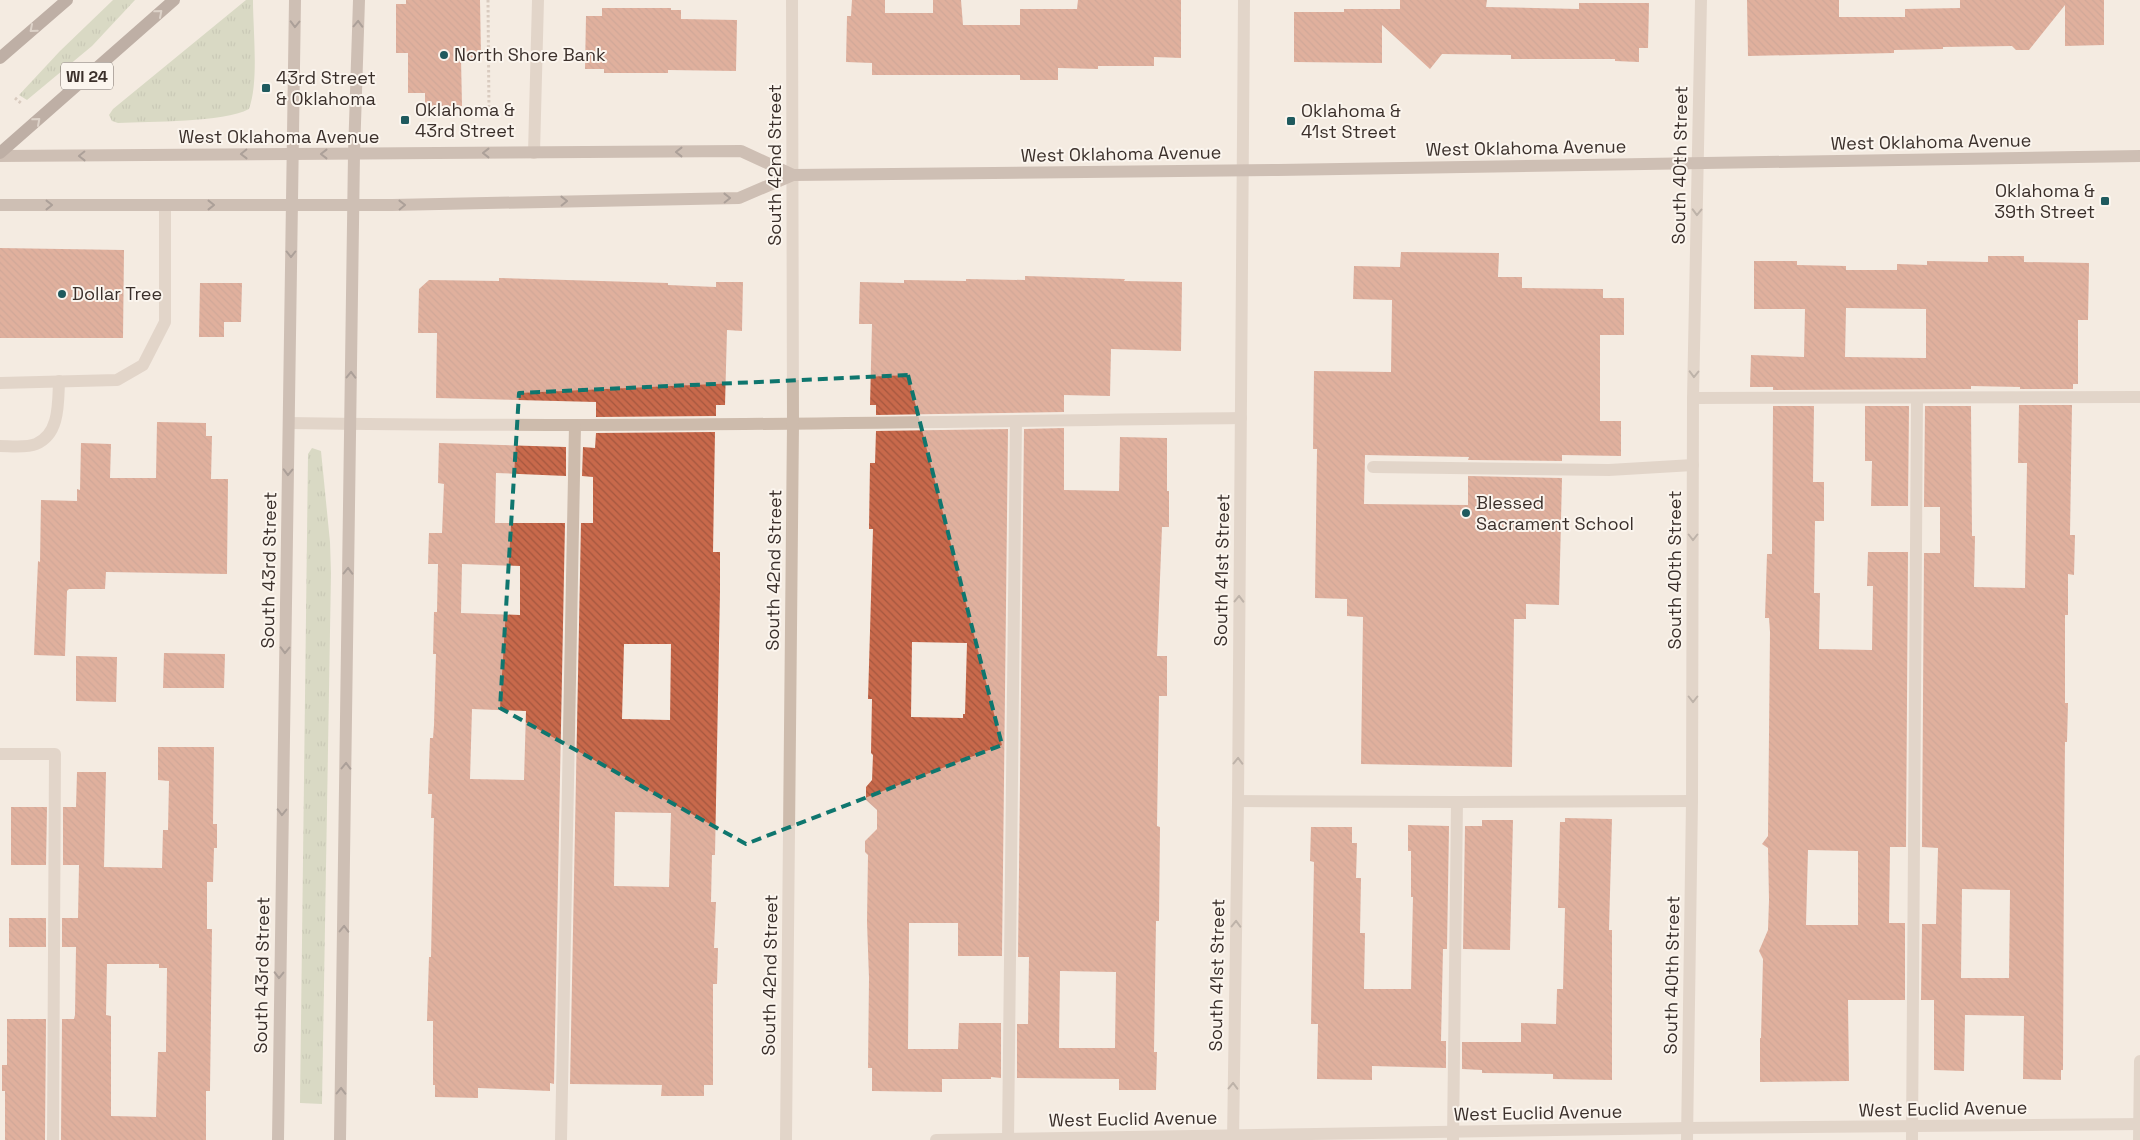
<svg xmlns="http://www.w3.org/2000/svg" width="2140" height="1140" font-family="'Space Grotesk',sans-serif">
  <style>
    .grass { fill: url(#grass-tufts) }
    .building { fill: url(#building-back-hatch); fill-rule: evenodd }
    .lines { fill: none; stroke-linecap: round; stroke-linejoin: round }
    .path { stroke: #b9a596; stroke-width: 3; stroke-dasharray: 2.5 2.5; stroke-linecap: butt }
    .service { stroke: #cdbbac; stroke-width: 12 }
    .minor { stroke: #cdbbac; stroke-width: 12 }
    .secondary { stroke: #a18a7d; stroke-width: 12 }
    .primary { stroke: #7d675c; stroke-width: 12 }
    .oneway { stroke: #c2b5ac }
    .oneway2 { stroke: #544640 }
    .oneway3 { stroke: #7d6f65 }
    .marked { fill: none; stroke: #0f766e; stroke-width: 4; stroke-dasharray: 10 6; stroke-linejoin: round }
    .poi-dot { fill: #1f5a5e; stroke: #fbf5ee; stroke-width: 2 }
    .labels { text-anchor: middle; stroke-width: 4; stroke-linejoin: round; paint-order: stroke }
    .shield { fill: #fbf5ee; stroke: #756b66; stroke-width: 1 }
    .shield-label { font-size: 16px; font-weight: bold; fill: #3b302b }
    .poi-label { font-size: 18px; fill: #3b302b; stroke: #fbf5ee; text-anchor: start }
    .street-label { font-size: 18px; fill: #3b302b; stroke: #fbf5ee }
  </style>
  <defs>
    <pattern id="grass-tufts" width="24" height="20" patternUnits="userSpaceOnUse" patternTransform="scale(1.25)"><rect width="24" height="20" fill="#b8c4a0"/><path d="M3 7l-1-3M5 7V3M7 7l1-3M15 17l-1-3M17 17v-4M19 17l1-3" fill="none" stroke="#97a083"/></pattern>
    <pattern id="building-back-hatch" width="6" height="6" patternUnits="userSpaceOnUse" patternTransform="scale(1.25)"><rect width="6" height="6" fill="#c8694b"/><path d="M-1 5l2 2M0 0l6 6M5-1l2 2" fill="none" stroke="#a4573f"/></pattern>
  </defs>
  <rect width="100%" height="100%" fill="#f4ebe1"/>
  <g class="grass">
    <polygon points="113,0 135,0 92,46 27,100 19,95 60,51"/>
    <path d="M246 0H253C253 30 259 82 249 109 223 123 151 121 118 123L112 121 109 115 113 109Z"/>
    <polygon points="312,448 321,451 330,542 331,573 322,1104 300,1103 308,454"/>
  </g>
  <g class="building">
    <polygon points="406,0 480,0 481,58 461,58 462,106 425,106 425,93 408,93 408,53 396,53 396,4 406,4"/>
    <polygon points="852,0 885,0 885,13 933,13 933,0 961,0 963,25 1020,25 1020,9 1077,9 1078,0 1181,0 1181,58 1154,57 1154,66 1098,66 1098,69 1058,68 1058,80 1020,80 1020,75 872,75 872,63 846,62 847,16 851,16"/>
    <polygon points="1400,0 1487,0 1486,7 1579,9 1579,3 1649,3 1648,48 1639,48 1639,62 1615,61 1615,59 1511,59 1511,55 1442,54 1430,69 1382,25 1382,63 1294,62 1294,12 1344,12 1344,9 1400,9"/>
    <polygon points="1747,0 1839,0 1839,17 1905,17 1905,9 1960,8 1960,0 2104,0 2104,45 2065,46 2065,5 2029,50 2016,50 2012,46 1943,47 1943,49 1894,50 1894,53 1748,56"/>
    <polygon points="602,8 671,8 671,10 681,10 681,19 737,20 736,71 668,70 668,73 604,73 604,69 585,69 586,16 602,16"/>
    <polygon points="0,248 124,250 123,338 0,338"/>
    <polygon points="1401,252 1499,253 1498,277 1522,277 1522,288 1603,289 1603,298 1624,298 1624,335 1600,335 1600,421 1621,421 1621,456 1562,455 1562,461 1468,460 1469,457 1365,455 1364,504 1468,505 1468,476 1562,478 1559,605 1526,604 1526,619 1514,619 1512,767 1361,764 1363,617 1347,616 1347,599 1315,598 1317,449 1313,449 1314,371 1391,372 1392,300 1353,299 1354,266 1400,267"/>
    <path d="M1988 256H2024V262L2089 263 2088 320H2078V384H2073V389H2020V387L1971 386V389L1773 390V387H1750L1751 355 1804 357 1805 309H1754V261H1797V265L1846 266V270H1897V264L1927 265V261L1988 262ZM1846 308 1926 309V358L1845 357Z"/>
    <polygon points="1025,276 1125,279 1124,281 1182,282 1181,351 1111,349 1110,396 1064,395 1064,412 876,415 876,405 870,405 872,324 859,324 860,282 904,283 904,280 966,281 966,279 1025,280"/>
    <polygon points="499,278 668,283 668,285 716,287 716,282 743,282 742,331 727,330 725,405 716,405 716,416 596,417 596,402 436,398 437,333 418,333 419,289 429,280 499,281"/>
    <polygon points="200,283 242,283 241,322 224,322 224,337 199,337"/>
    <path d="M2019 405H2072L2070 535H2075L2074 575 2068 574V615H2065V703H2068L2067 742H2065L2064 851 2063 1070H2061V1080L2023 1079 2024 1016 1965 1015 1964 1071 1934 1070V1000H1921L1922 924H1936L1938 848 1922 847 1924 553H1940V507H1924L1925 406H1971L1972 536H1975L1974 587 2025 588 2027 463H2018ZM1962 889 2010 890 2009 978H1961Z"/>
    <path d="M1773 406H1814L1813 482H1824V521H1815L1814 593H1820L1819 649 1872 650 1873 586H1867L1868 552H1908L1906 847H1890L1889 923H1905V1000H1848L1849 1081 1760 1082V1038H1761L1763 959 1759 951 1768 930 1769 900 1768 848 1762 844 1768 836 1770 632 1769 618H1765L1767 554H1772ZM1808 850 1858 851V925H1806Z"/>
    <polygon points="1865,406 1909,406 1908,506 1871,506 1872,461 1865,461"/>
    <polygon points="157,422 206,423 206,436 212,436 211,479 228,479 227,574 106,572 105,589 69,589 67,591 65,656 34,655 38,561 40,562 41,500 77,501 77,489 80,490 81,443 111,444 110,478 156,478"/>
    <path d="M1064 428V490L1119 491 1120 437 1167 438V491H1169V527H1162L1157 656H1167V696H1159L1157 826 1160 827 1159 921H1156L1154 1052H1157L1156 1090H1119V1079L1017 1078V1024H1028L1029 957H1018L1024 429ZM1060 971 1116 972 1115 1048H1059Z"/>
    <path d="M1008 429 1002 956H958V923H909L908 1049H958L959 1023H1001V1078L991 1077V1079H942V1092L872 1091V1068H868L869 978 867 922 868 855 865 852V841L877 829V810L866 800V787L872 780 873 755 871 753 872 699H868L873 529H869L870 463H875L876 431ZM912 642 967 643 965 714H963V718L911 717Z"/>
    <path d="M715 432 713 552H720V591L715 855H712L711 902H716L714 948H718L717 984H713V1085H704V1096H661L662 1085 570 1084 581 523H593V477L582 476 583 447 595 448 596 433ZM624 644H671L670 720 622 719ZM615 812 671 813 669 887 614 886Z"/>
    <path d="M439 443 566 447V476L496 473 495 523H565L554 1084 550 1083V1091L478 1088V1098L435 1097V1085H433V1021H427L429 957H431L434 818H431L432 794H428L430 738H433L434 725 436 654H433L434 612H437L438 564H428L429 533H442L444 484 438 483ZM462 564 520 566V615L461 613ZM472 709 526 711 524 780 470 779Z"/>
    <polygon points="164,653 225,654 224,688 163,688"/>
    <polygon points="76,656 117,657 116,702 76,701"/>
    <path d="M158 747H214L213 824H217V848H214L213 882H207V929H212L210 1091H206V1140H61L62 1019H74L75 1015 76 947H62V918H78L79 865H63V807H76L77 772H106L104 867 162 868 163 830H168L169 781 158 780ZM107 964H159V968H167L166 1052H158L156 1117 111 1116V1016L106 1015Z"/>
    <polygon points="11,807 47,807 46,865 11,865"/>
    <polygon points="1565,818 1612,819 1609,930 1612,930 1612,1080 1553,1079 1553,1074 1482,1073 1482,1070 1462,1069 1462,1042 1521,1042 1521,1023 1556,1024 1557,989 1563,989 1565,908 1558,908 1560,822 1565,822"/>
    <polygon points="1482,820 1513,820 1510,950 1463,949 1465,826 1482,826"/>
    <polygon points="1408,825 1449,826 1447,949 1443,949 1441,1041 1446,1041 1446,1068 1372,1066 1372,1080 1317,1079 1318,1024 1311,1024 1314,862 1310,861 1311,827 1352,827 1352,843 1357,843 1356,878 1361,878 1360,933 1365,933 1364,989 1411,989 1413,897 1411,897 1411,851 1408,851"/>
    <rect x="9" y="918" width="37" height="29"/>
    <polygon points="7,1019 46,1019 45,1140 5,1140 5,1091 2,1091 2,1065 7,1065"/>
  </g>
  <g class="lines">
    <g class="path">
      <polyline points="488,0 489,113"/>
      <polyline points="15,98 22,104"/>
    </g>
    <g class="service">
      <polyline points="534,153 538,0"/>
      <polyline points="0,383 117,380 143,365 165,322 165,205"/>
      <polyline points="1693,398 2140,397"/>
      <path d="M289 423C606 428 924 422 1241 418"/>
      <path d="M0 446C10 446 27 448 36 444 60 434 58 403 59 381"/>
      <polyline points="1373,467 1609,470 1693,465"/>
      <polyline points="0,754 55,754 53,1140"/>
      <polyline points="1238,801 1457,802 1692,801"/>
      <polyline points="561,1140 575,425"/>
      <polyline points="1008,1140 1016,421"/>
      <polyline points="1453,1140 1457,802"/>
      <polyline points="1912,1140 1917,398"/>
    </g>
    <g class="minor">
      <polyline points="786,1140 793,424 792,0"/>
      <polyline points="936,1140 1687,1128 2140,1124"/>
      <polyline points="1233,1140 1238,801 1244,0"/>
      <polyline points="1687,1140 1692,801 1693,398 1701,0"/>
      <polyline points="2139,1140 2140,1061"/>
    </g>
    <g class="secondary">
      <polyline points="0,156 741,151 793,175"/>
      <polyline points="0,205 392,205 739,198 793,175 1278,170 2140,156"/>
      <polyline points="278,1140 295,0"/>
      <polyline points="340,1140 354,154 359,0"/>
    </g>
    <g class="primary">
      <polyline points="0,58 67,0"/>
      <polyline points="0,153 174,0"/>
    </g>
  </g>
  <defs><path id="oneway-chevron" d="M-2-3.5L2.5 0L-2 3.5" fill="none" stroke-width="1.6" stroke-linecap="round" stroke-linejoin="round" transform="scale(1.25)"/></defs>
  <g class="oneway">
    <use href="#oneway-chevron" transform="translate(159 13) rotate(-41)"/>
    <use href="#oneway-chevron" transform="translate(33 29) rotate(139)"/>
    <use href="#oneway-chevron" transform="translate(37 121) rotate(-41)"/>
  </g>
  <g class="oneway2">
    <use href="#oneway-chevron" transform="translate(295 24) rotate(91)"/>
    <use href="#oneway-chevron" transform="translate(358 24) rotate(-88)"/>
    <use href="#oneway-chevron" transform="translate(679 152) rotate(180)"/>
    <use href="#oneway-chevron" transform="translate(486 153) rotate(180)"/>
    <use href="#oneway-chevron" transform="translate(244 154) rotate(179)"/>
    <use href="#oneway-chevron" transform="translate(324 154) rotate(180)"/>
    <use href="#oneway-chevron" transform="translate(82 156) rotate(179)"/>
    <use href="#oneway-chevron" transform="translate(727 198) rotate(-1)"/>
    <use href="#oneway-chevron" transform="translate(564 201) rotate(-1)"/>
    <use href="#oneway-chevron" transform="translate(49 205)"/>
    <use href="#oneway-chevron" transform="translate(211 205)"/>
    <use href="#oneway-chevron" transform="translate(402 205) rotate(-1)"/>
    <use href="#oneway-chevron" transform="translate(291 254) rotate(90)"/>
    <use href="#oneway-chevron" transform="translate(351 375) rotate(-89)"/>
    <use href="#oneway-chevron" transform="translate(288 472) rotate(91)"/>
    <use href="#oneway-chevron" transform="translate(348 571) rotate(-89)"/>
    <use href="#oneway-chevron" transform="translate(285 650) rotate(91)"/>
    <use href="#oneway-chevron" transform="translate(346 766) rotate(-89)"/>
    <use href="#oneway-chevron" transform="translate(282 812) rotate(91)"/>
    <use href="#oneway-chevron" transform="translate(344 929) rotate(-89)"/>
    <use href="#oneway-chevron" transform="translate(279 975) rotate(91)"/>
    <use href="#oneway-chevron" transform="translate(341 1091) rotate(-89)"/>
  </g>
  <g class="oneway3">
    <use href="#oneway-chevron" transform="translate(1697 212) rotate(91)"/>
    <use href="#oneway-chevron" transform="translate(1694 374) rotate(91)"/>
    <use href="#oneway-chevron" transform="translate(1693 537) rotate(90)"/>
    <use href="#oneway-chevron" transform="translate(1239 599) rotate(-89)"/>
    <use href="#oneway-chevron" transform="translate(1693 699) rotate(90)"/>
    <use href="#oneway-chevron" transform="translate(1238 761) rotate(-89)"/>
    <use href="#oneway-chevron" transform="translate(1236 924) rotate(-89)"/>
    <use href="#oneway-chevron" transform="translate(1233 1086) rotate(-89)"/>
  </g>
  <path d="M0 0H2140V1140H0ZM908 375 1002 745 746 844 500 708 519 393Z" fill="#f4ebe1" fill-opacity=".55" fill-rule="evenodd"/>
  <path class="marked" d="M908 375 1002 745 746 844 500 708 519 393Z"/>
  <g class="poi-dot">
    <circle cx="444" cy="55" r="5"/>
    <rect x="261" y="83" width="10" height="10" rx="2.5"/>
    <rect x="400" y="115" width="10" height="10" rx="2.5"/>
    <rect x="1286" y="116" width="10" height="10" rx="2.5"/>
    <rect x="2100" y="196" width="10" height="10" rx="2.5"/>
    <circle cx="62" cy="294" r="5"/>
    <circle cx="1466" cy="513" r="5"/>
  </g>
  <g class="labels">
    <rect class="shield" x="61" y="62.5" width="52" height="27" rx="4"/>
    <g class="shield-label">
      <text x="87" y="82">WI 24</text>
    </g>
    <g class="poi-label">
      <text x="454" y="61">North Shore Bank</text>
      <text x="276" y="84">43rd Street<tspan x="276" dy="21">&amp; Oklahoma</tspan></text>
      <text x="415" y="116">Oklahoma &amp;<tspan x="415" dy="21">43rd Street</tspan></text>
      <text x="1301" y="117">Oklahoma &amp;<tspan x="1301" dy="21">41st Street</tspan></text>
      <text x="2095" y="197" text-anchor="end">Oklahoma &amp;<tspan x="2095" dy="21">39th Street</tspan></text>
      <text x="72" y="300">Dollar Tree</text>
      <text x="1476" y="509">Blessed<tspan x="1476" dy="21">Sacrament School</tspan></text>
    </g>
    <g class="street-label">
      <text x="279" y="143">West Oklahoma Avenue</text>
      <text transform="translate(1931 142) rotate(-1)" y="6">West Oklahoma Avenue</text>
      <text transform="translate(1526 148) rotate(-1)" y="6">West Oklahoma Avenue</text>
      <text transform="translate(1121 154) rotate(-1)" y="6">West Oklahoma Avenue</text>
      <text transform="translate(775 165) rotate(-90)" y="6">South 42nd Street</text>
      <text transform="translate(1680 165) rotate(-89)" y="6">South 40th Street</text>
      <text transform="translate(269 570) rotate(-89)" y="6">South 43rd Street</text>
      <text transform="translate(774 570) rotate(-89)" y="6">South 42nd Street</text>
      <text transform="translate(1222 570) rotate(-89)" y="6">South 41st Street</text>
      <text transform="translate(1675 570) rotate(-90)" y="6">South 40th Street</text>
      <text transform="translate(262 975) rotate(-89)" y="6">South 43rd Street</text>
      <text transform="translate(770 975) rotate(-89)" y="6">South 42nd Street</text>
      <text transform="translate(1217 975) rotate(-89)" y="6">South 41st Street</text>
      <text transform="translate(1672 975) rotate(-89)" y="6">South 40th Street</text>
      <text transform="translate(1943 1109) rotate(-1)" y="6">West Euclid Avenue</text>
      <text transform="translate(1538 1113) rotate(-1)" y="6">West Euclid Avenue</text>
      <text transform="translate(1133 1119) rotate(-1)" y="6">West Euclid Avenue</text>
    </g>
  </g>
</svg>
